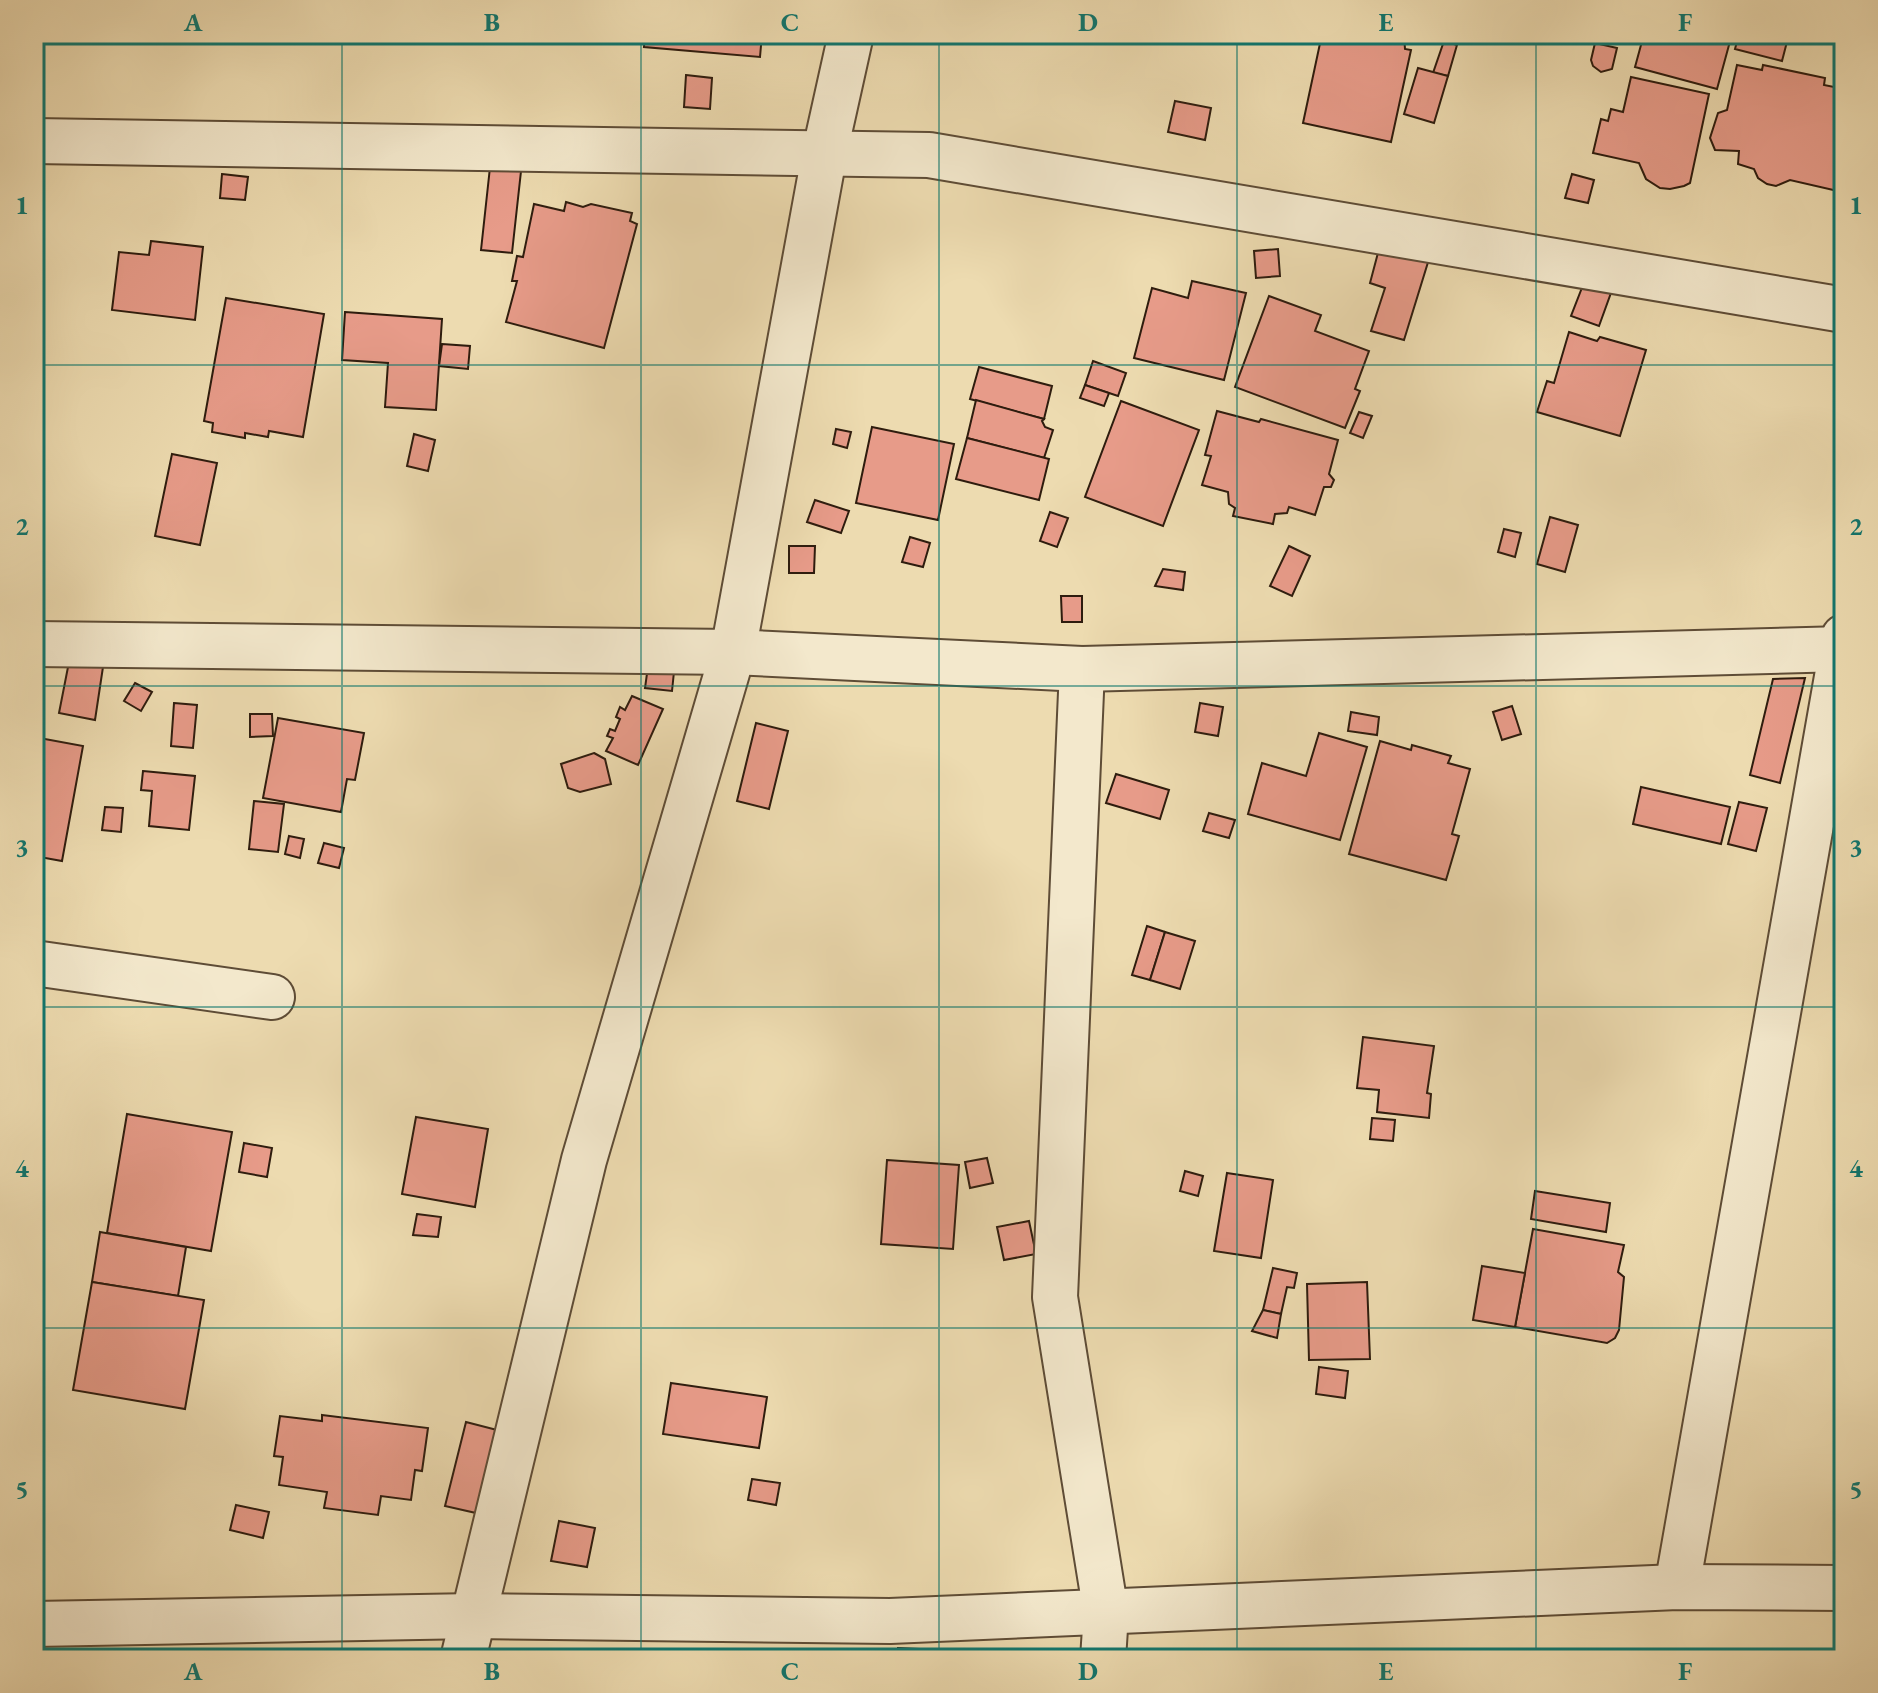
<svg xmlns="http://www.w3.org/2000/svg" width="1878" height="1693" font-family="'EB Garamond',serif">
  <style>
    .building { fill: #e79b89; stroke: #2e1c0e; stroke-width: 2 }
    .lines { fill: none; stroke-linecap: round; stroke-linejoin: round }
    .street-casing { stroke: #5e4c36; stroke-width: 48 }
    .street { stroke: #f3e8cc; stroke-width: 44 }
    .grid { fill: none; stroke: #0f766e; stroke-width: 2; stroke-opacity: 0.55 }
    .neatline { fill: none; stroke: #0f766e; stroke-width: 3 }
    .grid-label { font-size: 26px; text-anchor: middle; font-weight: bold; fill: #0f766e }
  </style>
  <rect width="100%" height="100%" fill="#eddbb0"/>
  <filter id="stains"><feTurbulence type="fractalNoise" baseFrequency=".0025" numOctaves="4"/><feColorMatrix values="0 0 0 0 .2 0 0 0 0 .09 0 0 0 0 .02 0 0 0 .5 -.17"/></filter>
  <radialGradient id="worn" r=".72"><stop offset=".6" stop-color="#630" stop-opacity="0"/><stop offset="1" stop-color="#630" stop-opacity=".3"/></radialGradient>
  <g class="building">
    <polygon points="645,34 762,34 760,57 644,47"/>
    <polygon points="1322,34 1404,35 1405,49 1411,50 1391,142 1303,123"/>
    <polygon points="1644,34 1732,34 1717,89 1635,67"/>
    <polygon points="1739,34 1789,34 1782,61 1735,49"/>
    <polygon points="1444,41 1457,45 1448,76 1433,73"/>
    <polygon points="1595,43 1617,48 1612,69 1601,72 1593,66 1591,60"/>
    <polygon points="1737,65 1762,70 1763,65 1825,78 1824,85 1844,89 1842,192 1790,180 1776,186 1767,184 1758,178 1754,169 1738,164 1739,151 1715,150 1710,138 1718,113 1727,110"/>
    <polygon points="1418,68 1448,76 1434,123 1404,114"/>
    <polygon points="686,75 712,78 710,109 684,107"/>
    <polygon points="1631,77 1709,94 1690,183 1684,186 1670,189 1660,188 1646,179 1639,163 1593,153 1601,119 1608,121 1611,109 1623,112"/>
    <polygon points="1175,101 1211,108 1205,140 1168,132"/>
    <polygon points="491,158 522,162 512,253 481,250"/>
    <polygon points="222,174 248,177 245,200 220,198"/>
    <polygon points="1572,174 1594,180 1588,203 1565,198"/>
    <polygon points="566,202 583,207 591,204 632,213 630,221 637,224 604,348 506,322 517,281 512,281 517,256 523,257 534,204 564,211"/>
    <polygon points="151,241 203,247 195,320 112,310 119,252 149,255"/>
    <polygon points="1278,249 1280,276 1256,278 1254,251"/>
    <polygon points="1379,249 1429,259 1404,340 1371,331 1385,288 1370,283"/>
    <polygon points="1585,280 1612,290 1599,326 1571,316"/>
    <polygon points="1192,281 1246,293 1224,380 1134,358 1152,288 1188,298"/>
    <polygon points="1269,296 1321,315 1315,331 1369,351 1355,389 1360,391 1345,428 1235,387"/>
    <polygon points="226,298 324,314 303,437 269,431 268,437 245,433 245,438 212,432 213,423 204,421"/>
    <polygon points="345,312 442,319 436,410 385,407 388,363 342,360"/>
    <polygon points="1569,332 1597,341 1600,337 1646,350 1620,436 1537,412 1547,381 1554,383"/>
    <polygon points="442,344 470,346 468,369 439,366"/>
    <polygon points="1093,361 1126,373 1118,396 1085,385"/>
    <polygon points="979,367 1052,386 1044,419 970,399"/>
    <polygon points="1085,385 1109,393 1104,406 1080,398"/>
    <polygon points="976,400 1044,419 1042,421 1045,427 1053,430 1044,458 967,438"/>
    <polygon points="1121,401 1199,430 1163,526 1085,497"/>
    <polygon points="1217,411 1259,422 1261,419 1338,440 1329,474 1334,480 1331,487 1324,487 1315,515 1289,507 1287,513 1275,514 1273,524 1233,516 1235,508 1229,504 1228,492 1202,485 1211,456 1205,455"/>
    <polygon points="1359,412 1372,416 1363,438 1350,433"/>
    <polygon points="872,427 954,444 938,520 856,503"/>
    <polygon points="836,429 851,432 847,448 833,444"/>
    <polygon points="414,434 435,440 428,471 407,466"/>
    <polygon points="967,438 1049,459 1039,500 956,479"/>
    <polygon points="172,454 217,463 200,545 155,536"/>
    <polygon points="815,500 849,511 841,533 807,522"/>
    <polygon points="1050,512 1068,518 1057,547 1040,541"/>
    <polygon points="1550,517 1578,525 1565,572 1537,564"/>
    <polygon points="1504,529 1521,533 1515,557 1498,552"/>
    <polygon points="910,537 930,543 923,567 902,562"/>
    <polygon points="789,546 815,546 814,573 789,573"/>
    <polygon points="1289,546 1310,556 1292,596 1270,586"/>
    <polygon points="1163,569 1185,572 1183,590 1155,586"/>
    <polygon points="1061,596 1082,596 1082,622 1062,622"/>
    <polygon points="649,659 675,662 672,691 645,688"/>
    <polygon points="68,667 103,667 95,720 59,713"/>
    <polygon points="1805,678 1780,783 1750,775 1773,679"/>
    <polygon points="135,683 152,692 141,711 124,701"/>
    <polygon points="632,696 663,709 638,765 606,751 613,738 607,736 610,729 615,731 620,719 616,717 620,707 625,710"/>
    <polygon points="174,703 197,705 193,748 171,746"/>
    <polygon points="1200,703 1223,707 1218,736 1195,732"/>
    <polygon points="1512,706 1521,734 1502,740 1493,712"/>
    <polygon points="1351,712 1379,717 1377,735 1348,731"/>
    <polygon points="250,714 272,714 273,736 250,737"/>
    <polygon points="278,718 364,733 355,780 347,779 341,812 263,798"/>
    <polygon points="756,723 788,731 769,809 737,801"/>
    <polygon points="1319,733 1367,747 1340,840 1248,814 1262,763 1306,776"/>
    <polygon points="34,737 83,746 62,861 34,856"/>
    <polygon points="1380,741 1411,750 1412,745 1451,756 1448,763 1470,769 1452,834 1459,836 1446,880 1349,854"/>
    <polygon points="594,753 605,759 611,784 580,792 568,788 561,764"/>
    <polygon points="143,771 195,776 189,830 149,826 152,791 141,790"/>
    <polygon points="1116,774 1169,790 1160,819 1106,803"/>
    <polygon points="1641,787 1730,807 1721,844 1633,824"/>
    <polygon points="254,801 284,804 278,852 249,849"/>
    <polygon points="1739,802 1767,808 1756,851 1728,844"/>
    <polygon points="105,807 123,808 121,832 102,830"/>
    <polygon points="1209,813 1235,820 1229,838 1203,831"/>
    <polygon points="289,836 304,839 300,858 285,854"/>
    <polygon points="324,843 344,848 339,868 318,863"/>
    <polygon points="1147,926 1165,932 1150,980 1132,975"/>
    <polygon points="1165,932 1195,941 1180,989 1150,980"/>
    <polygon points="1363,1037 1434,1046 1427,1093 1431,1094 1429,1118 1377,1112 1379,1090 1357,1088"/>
    <polygon points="127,1114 232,1132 211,1251 107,1233"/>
    <polygon points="416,1117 488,1129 475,1207 402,1194"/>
    <polygon points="1372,1118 1395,1120 1393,1141 1370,1139"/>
    <polygon points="244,1143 272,1148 267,1177 239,1172"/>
    <polygon points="987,1158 993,1183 970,1188 965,1162"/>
    <polygon points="887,1160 959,1165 953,1249 881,1244"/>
    <polygon points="1185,1171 1203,1176 1198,1196 1180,1191"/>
    <polygon points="1227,1173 1273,1180 1261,1258 1214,1251"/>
    <polygon points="1535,1191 1610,1203 1606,1232 1531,1219"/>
    <polygon points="417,1214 441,1217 438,1237 413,1235"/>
    <polygon points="1029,1221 1036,1254 1004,1260 997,1227"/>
    <polygon points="1533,1229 1624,1245 1618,1272 1624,1277 1619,1330 1615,1338 1607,1343 1515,1327"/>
    <polygon points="100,1232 186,1247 178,1296 92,1282"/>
    <polygon points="1482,1266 1525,1273 1515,1327 1473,1320"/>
    <polygon points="1273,1268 1297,1273 1294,1288 1287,1287 1281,1314 1263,1310"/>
    <polygon points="92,1282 204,1300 185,1409 73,1390"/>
    <polygon points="1367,1282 1370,1359 1309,1360 1307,1284"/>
    <polygon points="1263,1310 1281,1314 1277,1338 1252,1331"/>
    <polygon points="1319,1367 1348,1371 1345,1398 1316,1394"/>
    <polygon points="671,1383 767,1397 759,1448 663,1434"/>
    <polygon points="322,1415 428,1428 422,1471 415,1470 411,1500 381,1496 378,1515 324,1508 327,1492 279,1485 283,1457 274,1456 280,1416 322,1421"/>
    <polygon points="466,1422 497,1430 476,1513 445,1506"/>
    <polygon points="752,1479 780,1483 776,1505 748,1500"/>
    <polygon points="236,1505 269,1512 263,1538 230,1530"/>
    <polygon points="559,1521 595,1528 587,1567 551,1561"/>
    <polygon points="898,1648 985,1652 984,1659 897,1659"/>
  </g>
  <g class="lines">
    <g class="street-casing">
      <g id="street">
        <polyline points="34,141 929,155 1844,310"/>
        <polyline points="34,644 733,652 1082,669 1844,649"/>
        <polyline points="1082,669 1055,1297 1106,1613 1103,1659"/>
        <polyline points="34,963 272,997"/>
        <polyline points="1677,1587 1844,637"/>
        <polyline points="34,1624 474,1616 890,1621 1677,1587 1844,1588"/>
        <polyline points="463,1659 584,1160 733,652 825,151 851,34"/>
      </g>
    </g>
    <use href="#street" class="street"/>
  </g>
  <path class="grid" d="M342 34V1659M641 34V1659M939 34V1659M1237 34V1659M1536 34V1659M34 365H1844M34 686H1844M34 1007H1844M34 1328H1844"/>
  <rect width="1878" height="1693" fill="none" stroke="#eddbb0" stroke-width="88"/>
  <rect x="44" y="44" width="1790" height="1605" class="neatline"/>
  <g class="grid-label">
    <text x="193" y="31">A</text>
    <text x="492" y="31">B</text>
    <text x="790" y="31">C</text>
    <text x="1088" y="31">D</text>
    <text x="1386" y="31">E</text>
    <text x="1685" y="31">F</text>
    <text x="22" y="214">1</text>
    <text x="1856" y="214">1</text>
    <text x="22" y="535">2</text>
    <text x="1856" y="535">2</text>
    <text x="22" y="856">3</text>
    <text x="1856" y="856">3</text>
    <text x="22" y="1177">4</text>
    <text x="1856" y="1177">4</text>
    <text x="22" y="1498">5</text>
    <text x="1856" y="1498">5</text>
    <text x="193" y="1680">A</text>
    <text x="492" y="1680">B</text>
    <text x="790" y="1680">C</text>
    <text x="1088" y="1680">D</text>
    <text x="1386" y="1680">E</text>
    <text x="1685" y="1680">F</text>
  </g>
  <rect width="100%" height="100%" filter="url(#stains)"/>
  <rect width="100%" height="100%" fill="url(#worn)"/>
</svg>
